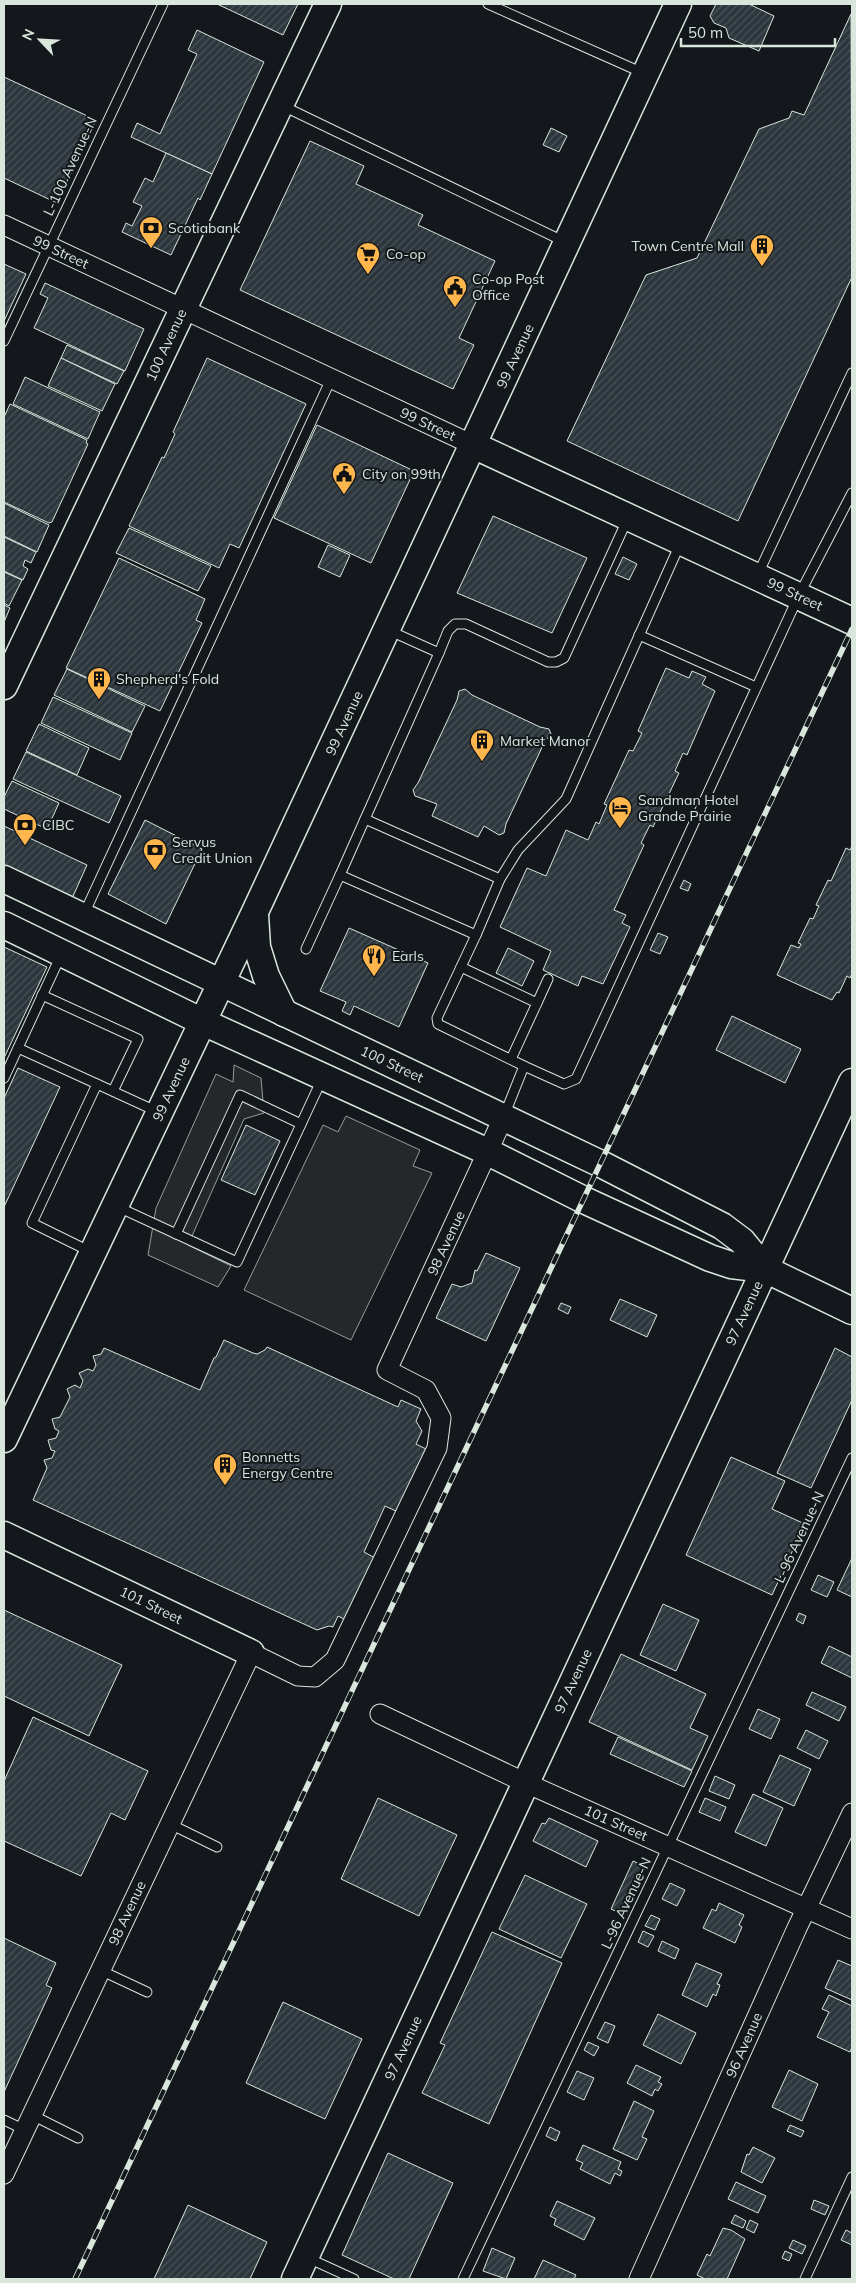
<svg xmlns="http://www.w3.org/2000/svg" width="856" height="2283" font-family="Mulish,sans-serif">
  <style>
    .parking { fill: #24282b; stroke: #939e99 }
    .building { fill: url(#building-hatch); stroke: #d8e6dc }
    .lines { fill: none; stroke-linecap: round; stroke-linejoin: round }
    .lane-casing { stroke: #d8e6dc; stroke-width: 11 }
    .street-casing { stroke: #d8e6dc; stroke-width: 21 }
    .secondary-casing { stroke: #d8e6dc; stroke-width: 29 }
    .lane { stroke: #14181c; stroke-width: 9 }
    .street { stroke: #14181c; stroke-width: 19 }
    .secondary { stroke: #14181c; stroke-width: 26 }
    .rail-casing { stroke: #d8e6dc; stroke-width: 5.5 }
    .rail { stroke: #14181c; stroke-width: 4; stroke-dasharray: 11; stroke-linecap: butt }
    .labels { text-anchor: middle; stroke-width: 4; stroke-linejoin: round; paint-order: stroke }
    .street-label { font-size: 14px; fill: #d8e6dc; stroke: #14181c }
    .poi-label { font-size: 14px; fill: #d8e6dc; stroke: #14181c; text-anchor: start }
  </style>
  <defs>
    <pattern id="building-hatch" width="6" height="6" patternUnits="userSpaceOnUse" patternTransform="scale(1.25)"><rect width="6" height="6" fill="#2c363c"/><path d="M-1 1l2-2M0 6l6-6M5 7l2-2" fill="none" stroke="#4a5358"/></pattern>
  </defs>
  <rect width="100%" height="100%" fill="#14181c"/>
  <g class="parking">
    <polygon points="234,1065 261,1078 264,1113 244,1119 188,1245 231,1266 218,1287 148,1255 156,1208 216,1074 233,1082"/>
    <polygon points="346,1116 420,1150 413,1166 432,1173 351,1340 244,1290 323,1125 338,1132"/>
  </g>
  <g class="building">
    <polygon points="217,4 298,4 283,35"/>
    <polygon points="716,4 749,4 774,16 759,51 729,38 726,28 714,23 710,16"/>
    <polygon points="851,14 852,277 738,521 567,441 646,275 697,258 759,129 789,118 792,111 804,115"/>
    <polygon points="197,30 264,62 212,174 131,137 137,123 160,134 197,54 188,50"/>
    <polygon points="4,77 96,120 57,203 4,178"/>
    <polygon points="551,128 567,136 559,152 543,145"/>
    <polygon points="310,141 364,166 356,184 423,215 418,225 495,261 459,338 474,345 453,389 240,290"/>
    <polygon points="166,153 212,174 200,200 198,198 171,255 122,232 126,223 132,226 142,206 133,202 145,178 153,182"/>
    <polygon points="4,264 26,274 4,321"/>
    <polygon points="45,283 144,329 125,371 34,328 48,298 40,294"/>
    <polygon points="67,345 124,371 117,384 61,358"/>
    <polygon points="61,358 115,384 102,411 48,386"/>
    <polygon points="207,358 306,404 239,548 230,544 219,568 129,526 162,457 164,458 175,434 173,432"/>
    <polygon points="25,377 100,412 88,439 13,404"/>
    <polygon points="10,404 87,440 86,443 88,444 52,522 49,523 4,502 4,417"/>
    <polygon points="317,425 414,471 371,563 274,518"/>
    <polygon points="4,503 49,525 37,552 4,536"/>
    <polygon points="493,516 587,558 552,633 457,593"/>
    <polygon points="129,528 211,566 198,591 116,553"/>
    <polygon points="4,537 36,552 31,563 25,560 23,566 28,569 23,580 4,571"/>
    <polygon points="328,545 350,555 340,577 318,567"/>
    <polygon points="623,557 637,564 629,580 615,574"/>
    <polygon points="119,558 205,599 196,620 202,623 160,711 66,668"/>
    <polygon points="4,572 22,580 9,606 4,603"/>
    <polygon points="4,605 10,608 4,622"/>
    <polygon points="666,668 689,678 692,671 706,677 702,684 715,691 687,755 683,753 675,771 679,773 653,827 650,825 641,843 644,845 614,910 626,915 622,923 630,927 603,984 582,976 578,986 543,970 551,951 500,927 527,868 546,876 566,830 588,840 596,822 599,824 607,805 604,804 629,750 633,751 642,733 638,731"/>
    <polygon points="67,669 145,706 132,732 54,695"/>
    <polygon points="465,689 472,695 540,727 549,729 551,734 545,741 506,824 504,833 499,835 484,826 478,837 432,816 437,804 415,796 413,790 418,783 457,700 459,691"/>
    <polygon points="53,697 132,733 120,760 41,723"/>
    <polygon points="39,724 89,748 77,775 26,751"/>
    <polygon points="26,752 121,796 109,823 13,779"/>
    <polygon points="12,781 59,803 47,829 4,809 4,797"/>
    <polygon points="145,820 202,849 166,924 108,894"/>
    <polygon points="4,826 87,865 70,903 4,873"/>
    <polygon points="852,846 852,973 850,978 847,976 839,993 837,992 832,1000 777,975 791,945 799,948 801,944 798,943 810,918 813,919 819,906 816,905 828,880 831,881 846,848 850,850"/>
    <polygon points="684,880 691,884 688,891 680,888"/>
    <polygon points="349,928 428,963 399,1027 354,1006 350,1015 342,1011 346,1002 320,991"/>
    <polygon points="658,933 668,937 660,954 650,950"/>
    <polygon points="4,947 47,967 4,1058"/>
    <polygon points="508,948 534,961 522,986 496,973"/>
    <polygon points="732,1016 801,1049 785,1083 716,1050"/>
    <polygon points="18,1068 60,1087 4,1207 4,1098"/>
    <polygon points="246,1125 280,1141 255,1195 221,1180"/>
    <polygon points="486,1253 520,1268 486,1341 436,1318 452,1284 461,1287 472,1283 475,1270 477,1271"/>
    <polygon points="620,1299 657,1315 647,1337 610,1320"/>
    <polygon points="561,1303 571,1307 568,1314 558,1309"/>
    <polygon points="224,1340 253,1353 257,1354 265,1350 267,1347 398,1407 401,1400 421,1409 416,1421 422,1431 416,1444 428,1450 398,1512 385,1506 364,1552 377,1559 348,1621 338,1616 333,1627 329,1626 317,1630 33,1500 47,1468 44,1460 52,1458 55,1451 51,1450 48,1440 56,1438 59,1431 55,1429 52,1419 60,1417 70,1397 67,1389 75,1385 80,1388 83,1381 79,1373 88,1369 93,1371 96,1365 93,1356 101,1354 104,1348 200,1390 214,1358 216,1357"/>
    <polygon points="835,1348 852,1357 852,1400 811,1488 777,1473"/>
    <polygon points="731,1457 785,1481 772,1509 805,1524 772,1595 686,1555"/>
    <polygon points="852,1558 852,1597 837,1590"/>
    <polygon points="818,1575 834,1582 827,1597 811,1590"/>
    <polygon points="663,1604 699,1620 676,1671 640,1655"/>
    <polygon points="4,1610 122,1665 89,1736 4,1696"/>
    <polygon points="799,1613 806,1616 803,1624 796,1620"/>
    <polygon points="829,1646 852,1657 852,1678 821,1663"/>
    <polygon points="621,1654 706,1694 690,1728 708,1736 692,1770 589,1722"/>
    <polygon points="812,1692 846,1707 839,1721 806,1705"/>
    <polygon points="758,1709 780,1719 771,1739 749,1729"/>
    <polygon points="33,1717 148,1771 125,1820 111,1813 81,1876 4,1841 4,1781"/>
    <polygon points="806,1730 828,1741 819,1759 797,1748"/>
    <polygon points="618,1737 692,1771 684,1787 610,1754"/>
    <polygon points="780,1755 811,1769 794,1806 763,1792"/>
    <polygon points="715,1776 735,1785 729,1799 709,1791"/>
    <polygon points="753,1794 783,1808 766,1846 735,1832"/>
    <polygon points="378,1798 457,1835 419,1916 341,1879"/>
    <polygon points="705,1798 726,1807 720,1821 699,1812"/>
    <polygon points="549,1818 598,1841 586,1867 533,1841 542,1823 545,1824"/>
    <polygon points="633,1861 644,1866 622,1914 611,1909"/>
    <polygon points="525,1875 587,1904 561,1958 499,1929"/>
    <polygon points="670,1883 685,1890 677,1906 662,1899"/>
    <polygon points="719,1903 744,1915 739,1925 742,1927 735,1943 703,1928 712,1909 716,1911"/>
    <polygon points="651,1915 660,1919 655,1930 645,1926"/>
    <polygon points="643,1931 654,1936 648,1947 638,1942"/>
    <polygon points="492,1932 562,1963 489,2124 422,2093 445,2045 440,2043"/>
    <polygon points="4,1938 56,1963 46,1985 52,1988 4,2092"/>
    <polygon points="662,1941 679,1949 675,1959 658,1951"/>
    <polygon points="838,1960 852,1966 852,2000 825,1988"/>
    <polygon points="696,1963 722,1974 717,1984 720,1985 716,1996 713,1994 707,2007 682,1995"/>
    <polygon points="829,1995 852,2006 852,2047 850,2052 817,2037 829,2012 822,2009"/>
    <polygon points="283,2002 362,2039 325,2119 246,2083"/>
    <polygon points="658,2014 696,2033 681,2064 643,2045"/>
    <polygon points="605,2022 615,2026 608,2043 597,2038"/>
    <polygon points="588,2042 599,2047 594,2056 584,2050"/>
    <polygon points="636,2065 661,2077 658,2082 662,2084 658,2091 655,2089 652,2096 627,2083"/>
    <polygon points="789,2070 818,2084 802,2121 772,2107"/>
    <polygon points="577,2071 594,2078 584,2100 567,2092"/>
    <polygon points="634,2101 654,2111 642,2137 647,2139 637,2160 613,2149"/>
    <polygon points="790,2125 804,2131 801,2137 787,2131"/>
    <polygon points="550,2127 560,2132 556,2141 546,2136"/>
    <polygon points="583,2145 621,2162 618,2169 622,2171 620,2176 615,2173 610,2184 580,2169 583,2163 576,2160"/>
    <polygon points="753,2147 775,2158 762,2183 741,2172 747,2154 749,2155"/>
    <polygon points="388,2153 453,2183 409,2279 394,2279 342,2255"/>
    <polygon points="736,2182 766,2196 758,2213 728,2199"/>
    <polygon points="814,2200 829,2206 825,2215 811,2209"/>
    <polygon points="557,2201 595,2218 584,2240 554,2225 556,2219 550,2216"/>
    <polygon points="188,2205 267,2242 250,2279 154,2279"/>
    <polygon points="735,2215 746,2221 743,2228 731,2223"/>
    <polygon points="750,2220 758,2224 754,2233 746,2229"/>
    <polygon points="723,2228 731,2230 745,2239 727,2279 705,2279 697,2275 707,2254 710,2256"/>
    <polygon points="846,2230 852,2233 852,2245 841,2240"/>
    <polygon points="793,2240 806,2246 802,2254 789,2248"/>
    <polygon points="492,2248 515,2258 506,2279 483,2271"/>
    <polygon points="785,2251 792,2254 789,2261 782,2258"/>
    <polygon points="543,2260 576,2275 574,2279 534,2279"/>
  </g>
  <g class="lines">
    <g class="lane-casing">
      <g id="lane">
        <polyline points="488,4 643,73"/>
        <polyline points="281,105 565,242"/>
        <polyline points="4,341 163,4"/>
        <polyline points="758,574 852,373"/>
        <polyline points="639,635 756,687"/>
        <polyline points="439,653 448,631 455,624 466,624 548,662 556,662 564,658 628,518"/>
        <polyline points="365,819 500,879"/>
        <polyline points="340,875 439,653 388,630"/>
        <polyline points="84,914 331,379"/>
        <polyline points="476,935 437,1018 438,1024 524,1066 504,1116"/>
        <polyline points="306,949 340,875 476,935 500,879 518,850 566,799 680,544"/>
        <polyline points="461,967 537,1003 548,979"/>
        <polyline points="42,995 138,1039 113,1091"/>
        <polyline points="18,1048 97,1084 32,1223 91,1252"/>
        <polyline points="511,1059 537,1003"/>
        <polyline points="524,1066 564,1084 576,1079 799,595 852,493"/>
        <polyline points="4,1078 61,955"/>
        <polyline points="97,1084 158,1112"/>
        <polyline points="118,1207 237,1262 322,1079"/>
        <polyline points="176,1234 240,1095 301,1124"/>
        <polyline points="170,1824 217,1847"/>
        <polyline points="100,1970 147,1992"/>
        <polyline points="32,2115 78,2138"/>
        <polyline points="4,2120 25,2130"/>
        <polyline points="308,2258 354,2279"/>
        <polyline points="463,2279 852,1458"/>
        <polyline points="805,2279 852,2177"/>
      </g>
    </g>
    <g class="street-casing">
      <g id="street">
        <polyline points="4,225 473,445"/>
        <polyline points="380,1714 526,1783 852,1929"/>
        <polyline points="4,2174 251,1653 298,1676 315,1677 335,1660 437,1448 441,1418 426,1390 387,1370 504,1116"/>
        <polyline points="639,2279 797,1928 852,1813"/>
      </g>
    </g>
    <g class="secondary-casing">
      <g id="secondary">
        <polyline points="473,445 852,621"/>
        <polyline points="4,686 328,4"/>
        <polyline points="4,879 601,1164 722,1226 742,1241 765,1269"/>
        <polyline points="255,915 257,947 266,976 284,1013"/>
        <polyline points="4,925 203,1022 488,1152 584,1200 710,1258 731,1265 765,1269 852,1311"/>
        <polyline points="4,1439 254,914 678,4"/>
        <polyline points="4,1535 251,1653"/>
        <polyline points="295,2279 852,1082"/>
      </g>
    </g>
    <use href="#lane" class="lane"/>
    <use href="#street" class="street"/>
    <use href="#secondary" class="secondary"/>
    <g class="rail-casing">
      <polyline id="rail" points="75,2279 852,629"/>
    </g>
    <use href="#rail" class="rail"/>
  </g>
  <defs>
    <g id="bank-pin" transform="scale(1.25)"><path d="M0 17L-7.5 6A9.5 9.5 0 1 1 7.5 6Z" fill="#ffb74d" stroke="#14181c"/><path d="M-6-4H6V4H-6ZM0-2.3a2.3 2.3 0 1 0 0 4.6a2.3 2.3 0 1 0 0-4.6Z" fill="#111"/></g>
    <g id="building-pin" transform="scale(1.25)"><path d="M0 17L-7.5 6A9.5 9.5 0 1 1 7.5 6Z" fill="#ffb74d" stroke="#14181c"/><path d="M-4-6H4V6H1V3H-1V6H-4ZM-2.5-4.3h1.7v1.8h-1.7ZM.8-4.3h1.7v1.8H.8ZM-2.5-1h1.7V.8h-1.7ZM.8-1h1.7V.8H.8Z" fill="#111"/></g>
    <g id="supermarket-pin" transform="scale(1.25)"><path d="M0 17L-7.5 6A9.5 9.5 0 1 1 7.5 6Z" fill="#ffb74d" stroke="#14181c"/><path d="M-6-5.5h2.5l.6 2H6L4.5 2H-2.5L-4.4-4H-6ZM-1.5 3.2a1.3 1.3 0 1 0 .1 0ZM3 3.2a1.3 1.3 0 1 0 .1 0Z" fill="#111"/></g>
    <g id="civic-pin" transform="scale(1.25)"><path d="M0 17L-7.5 6A9.5 9.5 0 1 1 7.5 6Z" fill="#ffb74d" stroke="#14181c"/><path d="M-.6-6.5H3V-4.5H.6V-3L4-1V1h2V6H-6V1h2V-1L-.6-3ZM-1.2 2.5V6h2.4V2.5Z" fill="#111"/></g>
    <g id="hotel-pin" transform="scale(1.25)"><path d="M0 17L-7.5 6A9.5 9.5 0 1 1 7.5 6Z" fill="#ffb74d" stroke="#14181c"/><path d="M-6-4.5h1.5V1H6V5H4.5V3h-9V5H-6ZM-4 0a1.8 1.8 0 1 1 3.6 0ZM.5 0V-2.5h3Q6-2.5 6 0Z" fill="#111"/></g>
    <g id="restaurant-pin" transform="scale(1.25)"><path d="M0 17L-7.5 6A9.5 9.5 0 1 1 7.5 6Z" fill="#ffb74d" stroke="#14181c"/><path d="M-5-6h1v4h1v-4h1v4h1v-4h1v5L-1.5 .5V6h-2V.5L-5-1ZM5-6V6H3V1.5H1.5Q1.5-4 5-6Z" fill="#111"/></g>
  </defs>
  <g fill-rule="evenodd">
    <use href="#bank-pin" x="151" y="228"/>
    <use href="#building-pin" x="762" y="246"/>
    <use href="#supermarket-pin" x="368" y="254"/>
    <use href="#civic-pin" x="455" y="287"/>
    <use href="#civic-pin" x="344" y="474"/>
    <use href="#building-pin" x="99" y="679"/>
    <use href="#building-pin" x="482" y="741"/>
    <use href="#hotel-pin" x="620" y="808"/>
    <use href="#bank-pin" x="25" y="825"/>
    <use href="#bank-pin" x="155" y="850"/>
    <use href="#restaurant-pin" x="374" y="956"/>
    <use href="#building-pin" x="225" y="1465"/>
  </g>
  <g class="labels">
    <g class="street-label">
      <text transform="translate(70 166) rotate(-65)" y="5">L-100 Avenue-N</text>
      <text transform="translate(61 252) rotate(25)" y="5">99 Street</text>
      <text transform="translate(166 345) rotate(-65)" y="5">100 Avenue</text>
      <text transform="translate(515 356) rotate(-65)" y="5">99 Avenue</text>
      <text transform="translate(428 424) rotate(25)" y="5">99 Street</text>
      <text transform="translate(795 594) rotate(25)" y="5">99 Street</text>
      <text transform="translate(344 723) rotate(-65)" y="5">99 Avenue</text>
      <text transform="translate(392 1064) rotate(25)" y="5">100 Street</text>
      <text transform="translate(171 1089) rotate(-65)" y="5">99 Avenue</text>
      <text transform="translate(446 1243) rotate(-65)" y="5">98 Avenue</text>
      <text transform="translate(744 1313) rotate(-65)" y="5">97 Avenue</text>
      <text transform="translate(799 1537) rotate(-65)" y="5">L-96 Avenue-N</text>
      <text transform="translate(151 1605) rotate(26)" y="5">101 Street</text>
      <text transform="translate(573 1681) rotate(-65)" y="5">97 Avenue</text>
      <text transform="translate(616 1823) rotate(24)" y="5">101 Street</text>
      <text transform="translate(626 1903) rotate(-65)" y="5">L-96 Avenue-N</text>
      <text transform="translate(127 1913) rotate(-65)" y="5">98 Avenue</text>
      <text transform="translate(744 2045) rotate(-66)" y="5">96 Avenue</text>
      <text transform="translate(403 2048) rotate(-65)" y="5">97 Avenue</text>
    </g>
    <g class="poi-label">
      <text x="168" y="233">Scotiabank</text>
      <text x="744" y="251" text-anchor="end">Town Centre Mall</text>
      <text x="386" y="259">Co-op</text>
      <text x="472" y="284">Co-op Post<tspan x="472" dy="16">Office</tspan></text>
      <text x="362" y="479">City on 99th</text>
      <text x="116" y="684">Shepherd's Fold</text>
      <text x="500" y="746">Market Manor</text>
      <text x="638" y="805">Sandman Hotel<tspan x="638" dy="16">Grande Prairie</tspan></text>
      <text x="42" y="830">CIBC</text>
      <text x="172" y="847">Servus<tspan x="172" dy="16">Credit Union</tspan></text>
      <text x="392" y="961">Earls</text>
      <text x="242" y="1462">Bonnetts<tspan x="242" dy="16">Energy Centre</tspan></text>
    </g>
  </g>
  <rect width="856" height="2283" fill="none" stroke="#d8e6dc" stroke-width="10"/>
  <g transform="translate(40 40) rotate(295)" stroke="#14181c" stroke-width="4" paint-order="stroke">
  <path d="M0-4L9 19L0 12L-9 19Z" fill="#d8e6dc"/>
  <text y="-8" font-size="14" font-weight="bold" text-anchor="middle" fill="#d8e6dc">N</text>
  </g>
  <path d="M681 38v8h154v-8" fill="none" stroke="#d8e6dc" stroke-width="2.5"/>
  <text x="688" y="38" font-size="15" fill="#d8e6dc" stroke="#14181c" stroke-width="4" paint-order="stroke">50 m</text>
</svg>
